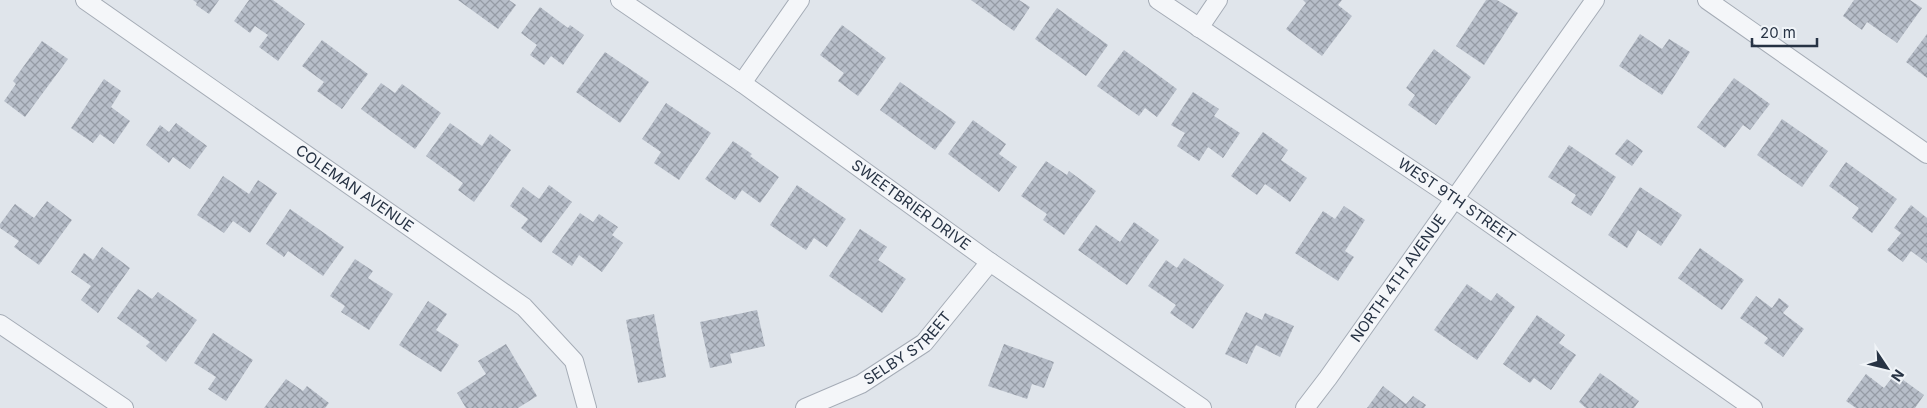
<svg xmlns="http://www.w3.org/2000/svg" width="1927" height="408" font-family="Inter,sans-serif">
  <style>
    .building { fill: url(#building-cross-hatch) }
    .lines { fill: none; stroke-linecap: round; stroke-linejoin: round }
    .street-casing { stroke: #a5acb6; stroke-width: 20 }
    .street { stroke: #f4f6f9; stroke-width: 18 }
    .labels { text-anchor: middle; stroke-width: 5; stroke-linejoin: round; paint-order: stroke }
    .street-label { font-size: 15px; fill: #273344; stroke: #f0f4f8 }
  </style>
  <defs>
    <pattern id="building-cross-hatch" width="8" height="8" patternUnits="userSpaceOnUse" patternTransform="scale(1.25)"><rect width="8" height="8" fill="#b7bec9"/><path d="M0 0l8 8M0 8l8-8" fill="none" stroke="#959ba5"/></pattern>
  </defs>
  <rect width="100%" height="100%" fill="#e0e5eb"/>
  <g class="building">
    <polygon points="193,0 219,0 209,14 196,5 197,3"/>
    <polygon points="249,0 273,0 305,24 278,61 259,47 268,35 255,26 250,33 234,21"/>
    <polygon points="458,0 509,0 516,5 498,29"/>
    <polygon points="971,0 1019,0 1030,7 1014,31"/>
    <polygon points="1303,0 1342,0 1338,5 1352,16 1322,56 1286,29 1306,3"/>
    <polygon points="1486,0 1497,0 1518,13 1484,65 1456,46"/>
    <polygon points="1854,0 1910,0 1922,8 1897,43 1867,22 1862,30 1843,16"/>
    <polygon points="540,7 568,28 570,25 584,35 563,65 551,56 544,65 530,55 537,45 521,33"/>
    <polygon points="1057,8 1108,45 1086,76 1035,39"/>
    <polygon points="842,25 886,58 858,96 838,81 844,73 820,55"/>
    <polygon points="1640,34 1662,49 1669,39 1690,52 1662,95 1619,66"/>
    <polygon points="1927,34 1927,78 1906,62"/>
    <polygon points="322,40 368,74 342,109 317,91 324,82 302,66"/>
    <polygon points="42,41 68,59 25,117 4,101 16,84 13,81"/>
    <polygon points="1434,49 1471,77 1436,125 1408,105 1415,95 1406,88"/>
    <polygon points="1124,50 1177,89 1157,117 1145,108 1139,116 1097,86"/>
    <polygon points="605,52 649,82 620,123 576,92"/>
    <polygon points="1734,78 1770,104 1750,130 1743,125 1725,148 1697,127"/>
    <polygon points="104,79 121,91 111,107 130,121 114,144 100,134 93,143 71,128"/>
    <polygon points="900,82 956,122 935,150 880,110"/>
    <polygon points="381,83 395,93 402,84 441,113 415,149 361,109"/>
    <polygon points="1193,92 1219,109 1214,116 1240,133 1223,158 1208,147 1199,161 1177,146 1185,133 1171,125"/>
    <polygon points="666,103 711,133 679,180 654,163 661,152 642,139"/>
    <polygon points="1782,119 1828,151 1802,187 1757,155"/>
    <polygon points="973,120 1006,144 999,154 1017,167 999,192 948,154"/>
    <polygon points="176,123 207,146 190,169 173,157 169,163 146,145 160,125 169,132"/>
    <polygon points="450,123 482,146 490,134 511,150 474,202 458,190 463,183 426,156"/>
    <polygon points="1263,132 1288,150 1281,160 1307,178 1290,202 1265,184 1257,195 1231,176"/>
    <polygon points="1627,139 1643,151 1632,166 1615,154"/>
    <polygon points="733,141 752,154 750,156 779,177 760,203 742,190 735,200 705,179"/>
    <polygon points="1569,145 1616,177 1591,216 1571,203 1576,195 1548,177"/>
    <polygon points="1046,161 1067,175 1069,171 1096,191 1064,235 1043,220 1047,214 1021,196"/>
    <polygon points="1846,162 1897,199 1872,233 1852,218 1859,208 1829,186"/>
    <polygon points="223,176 249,194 258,180 277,193 250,233 233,221 224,233 197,215"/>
    <polygon points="549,185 572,202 541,243 521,228 528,219 510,206 523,187 539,199"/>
    <polygon points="797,185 846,219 827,247 814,238 806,250 770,225"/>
    <polygon points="1640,187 1682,215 1661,246 1638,230 1627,248 1608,235"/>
    <polygon points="47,201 72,220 39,265 14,247 19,241 0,228 0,224 15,204 34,218"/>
    <polygon points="1911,205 1927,218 1927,263 1911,251 1903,262 1887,250 1901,233 1894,228"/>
    <polygon points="1344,206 1365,220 1345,251 1354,257 1338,281 1295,253 1323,211 1335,219"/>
    <polygon points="290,209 344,247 323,276 288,251 284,257 266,244"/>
    <polygon points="580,213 593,222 599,214 618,227 612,235 623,243 602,272 579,255 572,266 552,252"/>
    <polygon points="1134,222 1159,240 1127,285 1078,250 1096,225 1120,242"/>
    <polygon points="860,229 887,247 878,260 906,279 882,313 829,276"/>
    <polygon points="102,247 130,268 98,313 81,300 91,286 71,272 84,253 93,260"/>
    <polygon points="1700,248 1744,280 1722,310 1678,278"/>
    <polygon points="1184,258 1224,285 1193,329 1170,313 1176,305 1148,286 1166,260 1177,268"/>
    <polygon points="355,259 373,271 368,278 393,294 369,330 341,312 345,306 330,296"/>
    <polygon points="1467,284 1491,301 1497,293 1515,307 1477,360 1434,330"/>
    <polygon points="138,289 152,299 158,292 197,320 166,362 146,346 150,342 117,318"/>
    <polygon points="1756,296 1772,308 1779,298 1789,306 1783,313 1804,329 1783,357 1764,343 1768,338 1740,318"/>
    <polygon points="428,301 447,314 436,330 459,345 441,372 399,345"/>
    <polygon points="757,310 765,346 730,354 732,363 710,368 700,322"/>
    <polygon points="1246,312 1262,320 1265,313 1294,326 1280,357 1256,345 1247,364 1225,354"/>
    <polygon points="654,314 666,377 638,383 626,320"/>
    <polygon points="1537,315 1565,335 1559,343 1576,355 1551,390 1534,378 1530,383 1503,364"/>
    <polygon points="213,333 253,360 226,401 208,389 216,377 194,363"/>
    <polygon points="506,344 537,396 518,408 466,408 457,393 486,374 478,361"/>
    <polygon points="1004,344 1054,362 1044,388 1032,384 1027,399 988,386"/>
    <polygon points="1600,373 1639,401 1634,408 1586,408 1579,402"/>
    <polygon points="1866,374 1884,388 1895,374 1924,395 1915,408 1856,408 1846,401"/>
    <polygon points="286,379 303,391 307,386 329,403 325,408 264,408"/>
    <polygon points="1383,386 1406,404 1413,396 1426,405 1424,408 1367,408"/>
  </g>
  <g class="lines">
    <g class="street-casing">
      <g id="street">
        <path id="s1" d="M85 0 524 307 574 361 587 408"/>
        <path id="s2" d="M620 0 742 83 990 262 1202 408"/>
        <path id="s3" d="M1158 0 1455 199 1753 408"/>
        <polyline points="1707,0 1927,154"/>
        <polyline points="1199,28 1218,0"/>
        <polyline points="742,83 800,0"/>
        <polyline points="0,324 124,408"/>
        <path id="s4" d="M805 408 861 384 924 343 990 262"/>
        <path id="s5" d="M1305 408 1328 378 1595 0"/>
      </g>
    </g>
    <use href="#street" class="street"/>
  </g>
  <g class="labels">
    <g class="street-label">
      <text dy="5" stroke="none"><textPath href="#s1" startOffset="329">COLEMAN AVENUE</textPath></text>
      <text dy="5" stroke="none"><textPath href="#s3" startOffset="360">WEST 9TH STREET</textPath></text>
      <text dy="5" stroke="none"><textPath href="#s2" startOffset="356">SWEETBRIER DRIVE</textPath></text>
      <text dy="5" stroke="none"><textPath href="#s5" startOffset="160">NORTH 4TH AVENUE</textPath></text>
      <text dy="5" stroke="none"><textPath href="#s4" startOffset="120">SELBY STREET</textPath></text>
    </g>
  </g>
  <g transform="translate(1887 368) rotate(125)" stroke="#f0f4f8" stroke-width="4" paint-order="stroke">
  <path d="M0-4L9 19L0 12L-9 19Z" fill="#273344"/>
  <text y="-8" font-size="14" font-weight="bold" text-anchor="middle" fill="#273344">N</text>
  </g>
  <path d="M1752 38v8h65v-8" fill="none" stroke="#273344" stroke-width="2.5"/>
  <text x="1760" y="38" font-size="15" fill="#273344" stroke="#f0f4f8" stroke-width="4" paint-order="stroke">20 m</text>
</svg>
